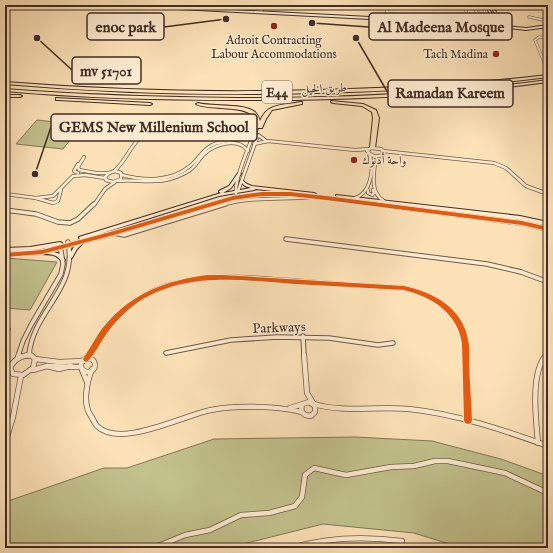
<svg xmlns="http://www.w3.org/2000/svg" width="553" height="553" font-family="'IM FELL English',Amiri,serif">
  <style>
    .green { fill: #c2c28d; stroke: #827859 }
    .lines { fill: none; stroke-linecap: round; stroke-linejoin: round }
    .street-far3-casing { stroke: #705a4a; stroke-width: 3 }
    .street-far2-casing { stroke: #705a4a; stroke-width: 4 }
    .street-far1-casing { stroke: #705a4a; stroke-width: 5.5 }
    .street-casing { stroke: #705a4a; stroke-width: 6 }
    .secondary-casing { stroke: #412d25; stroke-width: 2 }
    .highway-casing { stroke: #412d25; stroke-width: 2 }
    .street-far3 { stroke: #feecd1; stroke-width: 2 }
    .street-far2 { stroke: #feecd1; stroke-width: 2.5 }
    .street-far1 { stroke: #feecd1; stroke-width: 3.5 }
    .street { stroke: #feecd1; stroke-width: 4.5 }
    .secondary { fill: #feecd1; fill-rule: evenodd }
    .highway { fill: #fde2b8; fill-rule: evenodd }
    .cycleway-casing { stroke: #feecd1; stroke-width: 2 }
    .cycleway { fill: #e8590c; fill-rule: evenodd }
    .poi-dot { fill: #8f2418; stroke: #feecd1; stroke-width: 1.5 }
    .labels { text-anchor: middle; stroke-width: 3; stroke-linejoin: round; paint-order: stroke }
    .far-poi-label { font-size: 12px; fill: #412d25; stroke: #feecd1 }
    .far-street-label { font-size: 12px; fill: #412d25; stroke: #feecd1 }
    .shield { fill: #feecd1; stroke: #7a6659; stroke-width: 1 }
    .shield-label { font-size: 13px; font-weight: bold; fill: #412d25 }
    .street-label { font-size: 14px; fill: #412d25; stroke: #feecd1 }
    .leader { fill: none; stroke: #412d25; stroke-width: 1.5 }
    .callout-dot { fill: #412d25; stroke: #feecd1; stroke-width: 1.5 }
    .callout { fill: #feecd1; stroke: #412d25; stroke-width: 1.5 }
    .callout-label { font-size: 15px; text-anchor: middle; font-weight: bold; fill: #412d25 }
  </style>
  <rect width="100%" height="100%" fill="#fde2b8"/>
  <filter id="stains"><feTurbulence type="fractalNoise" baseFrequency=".005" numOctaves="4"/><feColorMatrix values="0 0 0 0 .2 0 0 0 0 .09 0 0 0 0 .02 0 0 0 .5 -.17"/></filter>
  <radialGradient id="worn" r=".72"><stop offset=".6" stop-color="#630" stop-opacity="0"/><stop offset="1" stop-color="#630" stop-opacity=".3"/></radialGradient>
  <g class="green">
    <polygon points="37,120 82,125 63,149 16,144"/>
    <polygon points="5,258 57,262 30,310 5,308"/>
    <polygon points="355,437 432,441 501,459 548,476 548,548 462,548 414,533 323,524 227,548 5,548 5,505 8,501 104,468 127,468 214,439"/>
  </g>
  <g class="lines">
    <g class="street-far3-casing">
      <g id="street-far3">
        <polyline points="387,5 387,12 391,14 466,18 468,17 464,5"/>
        <polyline points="401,5 479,9"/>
        <polyline points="473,5 477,13 485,14 483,5"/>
        <polyline points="515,8 517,5"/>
        <polyline points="529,17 543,20 548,17"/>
        <polyline points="544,29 548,30"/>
        <polyline points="545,64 535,40 539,37 548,38"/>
      </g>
    </g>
    <g class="street-far2-casing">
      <g id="street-far2">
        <polygon points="142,130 145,134 141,136 137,134"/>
        <polyline points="254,144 268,141 355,150 369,149"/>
        <path d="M371 148 381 149 384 152 383 155C376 157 372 157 367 151Z"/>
        <polyline points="383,151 494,163 506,168 526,186 548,194"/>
        <polyline points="84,157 78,167 79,170 96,173 109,173"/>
        <path d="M376 157C374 171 369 193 384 201"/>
        <polyline points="78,164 74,171 78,173"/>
        <polygon points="115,171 121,173 121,179 113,182 106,180 105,177 109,173"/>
        <path d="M113 172C126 162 130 145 143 135"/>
        <path d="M122 175C144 181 171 182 190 166 198 160 202 150 212 145 225 139 240 142 253 134"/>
        <path d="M118 181C136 179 153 184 170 179 177 177 184 174 190 170 196 166 199 159 204 154 215 144 238 137 248 151"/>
        <polyline points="368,190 368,193 372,195 374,193 373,190"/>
        <polyline points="238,191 258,135 265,140"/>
        <polyline points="5,194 36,198 53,203 58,201 61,190"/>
        <path d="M237 197C231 186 249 148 253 135"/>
        <polyline points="36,198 53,196 73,176 85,175 105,178"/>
        <path d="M355 198C371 193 374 170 370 155"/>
        <polyline points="94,205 105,189 115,182"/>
        <path d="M222 205C251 196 281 200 311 197"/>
      </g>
    </g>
    <g class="street-far1-casing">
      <g id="street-far1">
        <polyline points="5,210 36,214 58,222 70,223 78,219 94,204"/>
        <polyline points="114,233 124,235 225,204"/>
        <polyline points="286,239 487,264 521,272 548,282"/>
        <polyline points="5,330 8,329"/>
        <polyline points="303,336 304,356"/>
        <polyline points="166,353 231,340 277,337 329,338 378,345 393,343"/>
        <path d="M29 355C33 310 78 290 68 242"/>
        <polyline points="18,356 23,341 31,325 61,274 63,264 60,245"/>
        <polyline points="23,356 32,356"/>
        <path d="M89 356C103 336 110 321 130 305 178 268 240 278 295 281 331 284 368 286 404 288 440 297 466 316 466 356"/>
        <polyline points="545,356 548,353"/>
      </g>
    </g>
    <g class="street-casing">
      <g id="street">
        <path d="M27 355H31L35 359 33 368 23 375 13 374 10 368C13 360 19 357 27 355Z"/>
        <polyline points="304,355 307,393 313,403"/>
        <polyline points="466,355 468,420"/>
        <polyline points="18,357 19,355"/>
        <circle cx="88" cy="365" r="7"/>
        <polyline points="35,359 59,362 83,361"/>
        <polyline points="86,359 89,355"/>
        <polyline points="47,366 59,369 71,366"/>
        <path d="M92 369C87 382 82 404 91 416 93 419 95 424 97 426 120 449 184 415 211 410 238 405 276 406 302 412"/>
        <polyline points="33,370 47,366 80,367"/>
        <polyline points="82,370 87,382"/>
        <path d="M314 404C344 413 377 406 409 409 457 414 503 430 548 446"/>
        <polyline points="290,408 309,402 315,406 315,412 311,416 305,415 301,411 302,405"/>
        <polyline points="5,443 13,417 21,376"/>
        <path d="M538 443C536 419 530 374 546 355"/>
        <polyline points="148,548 161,545 185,535 210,530 241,515 269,513 295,506 302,497 305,475 314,468 346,475 391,467 414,466 435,461 448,461 505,473 548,493"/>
        <path d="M291 548C328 537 364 536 402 541"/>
      </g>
    </g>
    <g class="secondary-casing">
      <g id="secondary">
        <path d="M119 5H135L447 21 486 26 494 29 496 28C491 25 487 27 483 25L484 24H490V15L486 5H488L492 15V24L495 25V14L490 5H492L497 14V25L526 28 548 25V27L526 30 498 27 499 28V29L494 31 485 28 447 23 120 6Z"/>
        <polygon points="252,5 254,5 256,8 263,10 262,11 254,10"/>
        <path d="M238 173H240L241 174 231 188 223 193 251 188 245 186 240 181 242 180 247 184 252 186 314 193 316 194 314 195 522 221 548 227V231L522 225 326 199 290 195H262L233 199 114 235 83 243 77 249 72 258 70 259 68 257 75 245 51 251 60 254 65 260 63 262C60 260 58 257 56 256 45 251 18 256 5 257V253L42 250 58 246 30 251 5 252V248L30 247 60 242 62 243V245L114 231 233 197 262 193H289L256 189 254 190 219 196 81 240 79 238V237L221 193 219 192V191L229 186Z"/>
        <polygon points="336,195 520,216 548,222 548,226 520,220 338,197 336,196"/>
      </g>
    </g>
    <g class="highway-casing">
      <g id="highway">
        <path d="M548 75V77C471 87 394 91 316 93 212 96 109 93 5 84V82C109 90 212 93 316 90 394 88 471 84 548 75Z"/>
        <path d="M548 80V82C445 96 341 101 237 100 160 100 82 98 5 91V89C82 95 160 97 237 98 341 98 445 94 548 80Z"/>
        <polygon points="5,95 20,95 22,96 20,97 5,97"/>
        <polygon points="56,98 150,103 152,104 150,105 58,100 56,100"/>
        <polygon points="331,101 363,104 376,110 379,118 375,148 371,148 370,147 373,118 372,112 362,106 333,103 331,102"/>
        <path d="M300 102H302V104L272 110 266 119 262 128H258L256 134 253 136 250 134C252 130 256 124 254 119 251 104 207 111 196 104L198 103C213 107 244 103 255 112 258 115 259 118 260 121 268 102 283 106 300 102Z"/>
      </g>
    </g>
    <use href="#street-far3" class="street-far3"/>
    <use href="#street-far2" class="street-far2"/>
    <use href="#street-far1" class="street-far1"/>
    <use href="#street" class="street"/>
    <use href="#secondary" class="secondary"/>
    <use href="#highway" class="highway"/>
    <g class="cycleway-casing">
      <g id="cycleway">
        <polygon points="262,192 290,192 326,196 522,221 548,227 548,231 522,225 326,200 290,196 262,196 233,200 114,235 42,254 5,257 5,253 42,250 114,231 233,196"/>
        <path d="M207 275H223L404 286C433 292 463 308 468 340 470 348 469 356 469 364 470 383 471 402 472 420L471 423 468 424 465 423 464 420 462 344C458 313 432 297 404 290 368 288 331 286 295 284 240 280 182 271 134 305 124 313 114 323 107 333 100 343 96 352 88 361L86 362 84 361 83 359 84 357C92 346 97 334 106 324 132 293 168 280 207 275Z"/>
      </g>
    </g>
    <use href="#cycleway" class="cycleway"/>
  </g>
  <g class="poi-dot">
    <circle cx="274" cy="26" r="4"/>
    <circle cx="496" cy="54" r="4"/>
    <circle cx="354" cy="160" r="4"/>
  </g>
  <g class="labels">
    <g class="far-poi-label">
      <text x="274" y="44">Adroit Contracting<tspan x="274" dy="14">Labour Accommodations</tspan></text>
      <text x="488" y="58" text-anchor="end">Tach Madina</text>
      <text x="362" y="164" text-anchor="start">واحة أدنوك</text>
    </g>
    <g class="far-street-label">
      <text transform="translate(324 88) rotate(-2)" y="4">طريق الخيل</text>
    </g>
    <rect class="shield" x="262" y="81" width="30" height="22" rx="3"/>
    <g class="shield-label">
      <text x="277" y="97">E44</text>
    </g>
    <g class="street-label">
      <text transform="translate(279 327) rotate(-2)" y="5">Parkways</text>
    </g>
  </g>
  <path class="leader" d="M226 19L164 27M312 23L369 27M37 38L72 70M356 38L388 93M35 174L51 127"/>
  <g class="callout-dot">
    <circle cx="226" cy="19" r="4"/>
    <circle cx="312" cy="23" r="4"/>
    <circle cx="37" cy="38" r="4"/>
    <circle cx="356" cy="38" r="4"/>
    <circle cx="35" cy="174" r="4"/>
  </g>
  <g class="callout">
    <rect x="87" y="13" width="77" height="27" rx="4"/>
    <rect x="369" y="13" width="143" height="27" rx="4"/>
    <rect x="72" y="57" width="69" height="27" rx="4"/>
    <rect x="388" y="80" width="125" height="27" rx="4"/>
    <rect x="51" y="114" width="206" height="27" rx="4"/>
  </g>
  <g class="callout-label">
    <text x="126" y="32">enoc park</text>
    <text x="441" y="32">Al Madeena Mosque</text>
    <text x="106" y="76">mv 51701</text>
    <text x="450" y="98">Ramadan Kareem</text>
    <text x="154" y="132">GEMS New Millenium School</text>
  </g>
  <rect width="553" height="553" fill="none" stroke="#fde2b8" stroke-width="20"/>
  <rect x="6" y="6" width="541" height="541" fill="none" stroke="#412d25" stroke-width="2"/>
  <rect x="10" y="10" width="533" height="533" fill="none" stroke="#412d25"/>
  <rect width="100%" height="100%" filter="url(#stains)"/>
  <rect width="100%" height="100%" fill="url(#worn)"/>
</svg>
